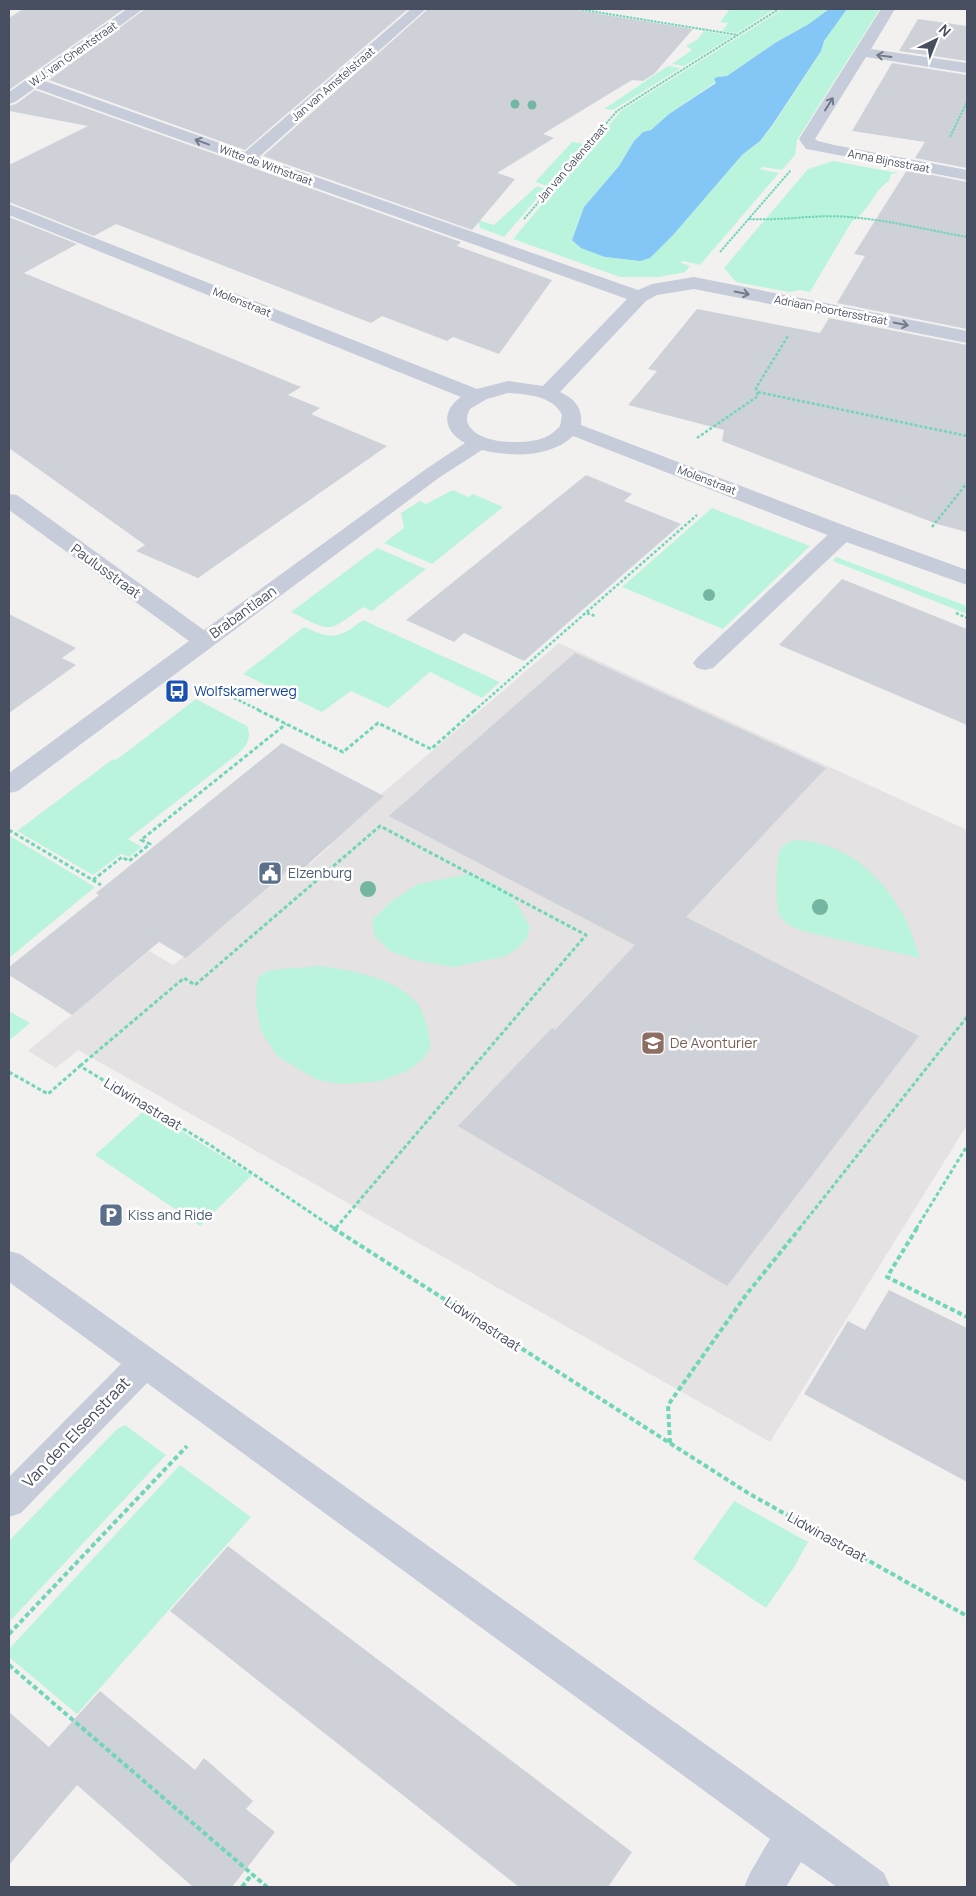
<svg xmlns="http://www.w3.org/2000/svg" width="976" height="1896" font-family="Manrope,sans-serif">
  <style>
    .education { fill: #e4e2e2 }
    .green { fill: #bbf4dd }
    .water { fill: #84c6f5 }
    .building { fill: #cfd1d8 }
    .lines { fill: none; stroke-linecap: round; stroke-linejoin: round }
    .path-far3 { stroke: #6fd6b8; stroke-width: 2; stroke-dasharray: 2.5 1; stroke-linecap: butt }
    .path-far2 { stroke: #6fd6b8; stroke-width: 2.5; stroke-dasharray: 3 2; stroke-linecap: butt }
    .path-far1 { stroke: #6fd6b8; stroke-width: 3; stroke-dasharray: 4 2.5; stroke-linecap: butt }
    .path { stroke: #6fd6b8; stroke-width: 4; stroke-dasharray: 5 3; stroke-linecap: butt }
    .service { fill: #c6ccd9; fill-rule: evenodd }
    .minor { fill: #c6ccd9; fill-rule: evenodd }
    .tree { fill: #75b6a2 }
    .oneway { stroke: #737a8a }
    .labels { text-anchor: middle; stroke-width: 5; stroke-linejoin: round; paint-order: stroke }
    .far-street-label { font-size: 11px; fill: #464e60; stroke: #fff }
    .street-label { font-size: 14px; fill: #464e60; stroke: #fff }
    .transit-label { font-size: 14px; fill: #164399; stroke: #fff; text-anchor: start }
    .service-label { font-size: 14px; fill: #4e5e75; stroke: #fff; text-anchor: start }
    .education-label { font-size: 14px; fill: #785e54; stroke: #fff; text-anchor: start }
    .near-street-label { font-size: 16px; fill: #464e60; stroke: #fff }
  </style>
  <rect width="100%" height="100%" fill="#f3f1f0"/>
  <polygon class="education" points="559,643 967,830 967,1125 770,1442 78,1050 56,1068 28,1051 149,951 173,965 205,940 300,858 310,864 330,846 325,842"/>
  <g class="green">
    <polygon points="730,9 775,9 737,33 722,31 728,23 720,22"/>
    <polygon points="783,9 829,9 810,24 775,43 727,76 717,77 714,79 716,82 669,114 651,130 643,132 634,141 619,166 584,207 572,240 605,257 640,261 674,234 742,155 760,141 773,125 821,51 824,41 847,9 880,9 797,140 795,155 782,170 763,167 760,169 779,173 700,265 683,261 681,263 690,266 685,272 676,274 658,277 620,277 513,239 621,111"/>
    <polygon points="704,31 733,36 684,66 672,64 692,50 686,46 698,39"/>
    <polygon points="668,66 681,68 613,110 604,109"/>
    <polygon points="572,142 584,144 548,186 535,182"/>
    <path d="M833 161 898 173 891 174 889 181C873 191 869 212 852 221L810 292 800 290 789 292 736 282 724 268 808 169Z"/>
    <polygon points="537,186 545,189 504,237 480,228 478,220 494,225"/>
    <polygon points="453,490 468,497 473,494 503,507 432,564 384,543 404,528 401,513 420,501 426,504"/>
    <polygon points="712,508 810,546 723,629 622,587"/>
    <path d="M377 548 426 569 372 611 363 607C326 634 332 632 291 612Z"/>
    <polygon points="836,557 967,606 967,614 833,561"/>
    <path d="M363 620 500 682 482 698 430 672 388 708 351 691 322 712 243 674 304 627C333 640 338 639 363 620Z"/>
    <path d="M196 699 247 726C252 737 247 745 239 753L128 839 142 847 129 857 121 854 93 875 17 831 113 759 116 760Z"/>
    <polygon points="10,836 95,887 9,958 9,837"/>
    <path d="M797 840C848 843 881 875 905 918 911 930 915 945 920 958L802 931C793 927 786 925 780 916 775 908 776 863 779 853 782 844 789 842 797 840Z"/>
    <path d="M469 874C504 884 513 895 530 927L527 938 517 949 506 956 454 967 414 960 390 951 375 937 372 920 393 900 418 884Z"/>
    <path d="M319 966C350 970 390 976 414 1000 426 1011 428 1031 431 1047L423 1059 407 1071 381 1081 358 1083 340 1084 318 1080 278 1057 261 1031 256 1005 257 982 259 976 271 970Z"/>
    <polygon points="9,1011 30,1023 11,1039 9,1037"/>
    <polygon points="146,1109 252,1175 200,1226 95,1155"/>
    <polygon points="125,1425 166,1455 9,1622 9,1541 117,1429"/>
    <polygon points="180,1465 251,1517 77,1714 9,1657 9,1649"/>
    <polygon points="734,1501 808,1542 793,1569 766,1608 693,1559"/>
  </g>
  <polygon class="water" points="829,9 847,9 824,41 821,51 773,124 760,141 742,155 674,234 650,258 640,261 605,257 581,248 572,240 584,207 619,166 634,141 643,132 651,130 669,114 716,83 714,79 717,77 727,76 775,43 809,24"/>
  <g class="building">
    <polygon points="23,9 124,9 9,90 9,18"/>
    <polygon points="145,9 408,9 245,150 49,80"/>
    <polygon points="428,9 570,9 693,29 654,74 643,81 632,80 543,134 554,138 497,173 515,179 472,230 263,156"/>
    <polygon points="918,19 967,26 967,61 899,51"/>
    <polygon points="892,63 967,75 967,168 915,158 925,142 852,131"/>
    <polygon points="35,90 461,242 457,246 552,280 499,354 453,337 447,341 382,316 371,323 116,224 94,236 9,202 9,165 88,126 9,111 9,106 16,104"/>
    <polygon points="907,170 967,182 967,329 837,303 865,256 854,254"/>
    <polygon points="9,217 77,244 24,273 301,387 288,395 320,408 311,414 387,446 198,578 136,551 145,545 9,448"/>
    <polygon points="697,309 820,333 829,318 967,345 967,532 937,524 722,441 724,430 628,405 657,371 648,369"/>
    <polygon points="586,475 632,494 624,501 681,524 524,661 464,633 454,642 406,620"/>
    <polygon points="842,579 967,629 967,725 779,645"/>
    <polygon points="9,614 76,648 62,658 76,665 9,713"/>
    <polygon points="575,653 826,768 686,917 919,1036 727,1286 458,1126 552,1028 555,1030 635,945 389,816"/>
    <polygon points="282,743 384,796 296,875 288,870 186,958 159,942 72,1015 9,975 9,967 99,895 96,893"/>
    <polygon points="889,1290 967,1328 967,1482 804,1394 848,1321 865,1330"/>
    <polygon points="228,1546 632,1852 608,1887 519,1887 170,1611"/>
    <polygon points="100,1691 195,1770 204,1758 253,1801 246,1809 275,1832 232,1887 193,1887 77,1785 9,1865 9,1712 49,1747"/>
  </g>
  <g class="lines">
    <g class="path-far3">
      <polyline points="578,9 738,35"/>
      <polyline points="950,137 967,102"/>
      <polyline points="524,219 617,111 779,9"/>
      <path d="M749 219C782 221 816 214 849 217 888 220 928 230 967 237"/>
      <polyline points="720,252 791,170"/>
    </g>
    <g class="path-far2">
      <polyline points="758,392 967,436"/>
      <polyline points="697,438 758,396 756,388 788,336"/>
      <polyline points="932,527 967,483"/>
      <polyline points="587,613 595,616"/>
      <polyline points="956,613 967,618"/>
      <polyline points="207,685 261,711"/>
      <polyline points="474,711 697,515"/>
    </g>
    <g class="path-far1">
      <polyline points="258,710 343,752 378,723 431,749 475,710"/>
      <polyline points="9,830 101,885"/>
      <polyline points="93,880 122,857 129,861 150,844 141,840 286,724"/>
      <polyline points="80,1066 184,978 195,985 380,826 586,935 335,1229"/>
      <polyline points="9,1072 48,1094 80,1066 210,1145 335,1229"/>
      <polyline points="799,1229 967,1017"/>
      <polyline points="916,1229 967,1146"/>
    </g>
    <g class="path">
      <polyline points="333,1228 748,1493 967,1616"/>
      <polyline points="917,1228 887,1277 967,1317"/>
      <polyline points="335,1229 336,1228"/>
      <polyline points="670,1443 668,1405 746,1295 800,1228"/>
      <polyline points="9,1634 187,1446"/>
      <polyline points="9,1665 267,1887"/>
      <polyline points="242,1887 252,1874"/>
    </g>
    <polygon class="service" points="843,526 851,528 854,533 851,538 713,668 705,670 697,668 693,663 697,658 835,528"/>
    <g class="minor">
      <path d="M127 9H143L45 81 245 152 411 9H426L259 157 638 290 652 284 694 277 967 331V343L694 289 657 295 646 301 560 392C575 399 583 408 581 425L851 528 967 570V585L835 538 573 436C550 458 511 457 482 450L440 477 18 791 9 793V773L189 641 9 510V494L17 495 204 630 426 469 465 443C443 431 441 411 461 397L9 215V204L477 389 508 381 543 386 627 299 35 88 15 102 9 104V92ZM508 393C526 394 554 396 562 415L560 426C554 433 546 438 537 440 518 444 478 444 468 424 466 419 467 414 470 409L487 399Z"/>
      <polygon points="881,9 895,9 871,49 967,63 967,73 866,57 815,139 818,141 834,145 967,170 967,180 812,150 806,149 799,139"/>
      <polygon points="9,1251 20,1254 810,1819 884,1873 890,1887 837,1887 801,1862 786,1887 744,1887 750,1873 770,1839 147,1383 21,1513 9,1517 9,1477 121,1364 9,1282"/>
    </g>
  </g>
  <g class="tree">
    <circle cx="515" cy="104" r="4.5"/>
    <circle cx="532" cy="105" r="4.5"/>
    <circle cx="709" cy="595" r="6"/>
    <circle cx="368" cy="889" r="8"/>
    <circle cx="820" cy="907" r="8"/>
  </g>
  <defs><path id="oneway-shaft" d="M-6 0H5M1.5-3L5.5 0L1.5 3" fill="none" stroke-width="1.6" stroke-linecap="round" stroke-linejoin="round" transform="scale(1.25)"/></defs>
  <g class="oneway">
    <use href="#oneway-shaft" transform="translate(884 56) rotate(-172)"/>
    <use href="#oneway-shaft" transform="translate(829 104) rotate(-58)"/>
    <use href="#oneway-shaft" transform="translate(202 142) rotate(-160)"/>
    <use href="#oneway-shaft" transform="translate(742 293) rotate(11)"/>
    <use href="#oneway-shaft" transform="translate(901 324) rotate(11)"/>
  </g>
  <defs>
    <g id="bus-square" transform="scale(1.25)"><rect x="-9" y="-9" width="18" height="18" rx="4" fill="#1a4fb4" stroke="#fff"/><path d="M-5-6H5V4H4V6H2V4H-2V6H-4V4H-5ZM-3.5-4V0h7V-4ZM-3.5 1.2v1.5H-2V1.2ZM2 1.2v1.5H3.5V1.2Z" fill="#fff"/></g>
    <g id="civic-square" transform="scale(1.25)"><rect x="-9" y="-9" width="18" height="18" rx="4" fill="#5c6f8a" stroke="#fff"/><path d="M-.6-6.5H3V-4.5H.6V-3L4-1V1h2V6H-6V1h2V-1L-.6-3ZM-1.2 2.5V6h2.4V2.5Z" fill="#fff"/></g>
    <g id="school-square" transform="scale(1.25)"><rect x="-9" y="-9" width="18" height="18" rx="4" fill="#8d6e63" stroke="#fff"/><path d="M0-5L7-2L0 1L-7-2ZM-4 1L0 2.5L4 1V4Q0 6-4 4Z" fill="#fff"/></g>
    <g id="parking-square" transform="scale(1.25)"><rect x="-9" y="-9" width="18" height="18" rx="4" fill="#5c6f8a" stroke="#fff"/><path d="M-3.5-5.5H1a3.5 3.5 0 0 1 0 7H-1V5.5H-3.5ZM-1-3.4V-.6H.8a1.4 1.4 0 0 0 0-2.8Z" fill="#fff"/></g>
  </defs>
  <g fill-rule="evenodd">
    <use href="#bus-square" x="177" y="691"/>
    <use href="#civic-square" x="270" y="873"/>
    <use href="#school-square" x="653" y="1043"/>
    <use href="#parking-square" x="111" y="1215"/>
  </g>
  <g class="labels">
    <g class="far-street-label">
      <text transform="translate(73 54) rotate(-35)" y="4">W.J. van Ghentstraat</text>
      <text transform="translate(333 84) rotate(-41)" y="4">Jan van Amstelstraat</text>
      <text transform="translate(889 161) rotate(11)" y="4">Anna Bijnsstraat</text>
      <text transform="translate(572 163) rotate(-49)" y="4">Jan van Galenstraat</text>
      <text transform="translate(266 165) rotate(20)" y="4">Witte de Withstraat</text>
      <text transform="translate(242 302) rotate(22)" y="4">Molenstraat</text>
      <text transform="translate(831 310) rotate(11)" y="4">Adriaan Poortersstraat</text>
      <text transform="translate(707 480) rotate(21)" y="4">Molenstraat</text>
    </g>
    <g class="street-label">
      <text transform="translate(106 571) rotate(36)" y="5">Paulusstraat</text>
      <text transform="translate(243 612) rotate(-36)" y="5">Brabantlaan</text>
      <text transform="translate(143 1104) rotate(31)" y="5">Lidwinastraat</text>
      <text transform="translate(483 1324) rotate(33)" y="5">Lidwinastraat</text>
      <text transform="translate(827 1537) rotate(29)" y="5">Lidwinastraat</text>
    </g>
    <g class="transit-label">
      <text x="194" y="696">Wolfskamerweg</text>
    </g>
    <g class="service-label">
      <text x="288" y="878">Elzenburg</text>
      <text x="128" y="1220">Kiss and Ride</text>
    </g>
    <g class="education-label">
      <text x="670" y="1048">De Avonturier</text>
    </g>
    <g class="near-street-label">
      <text transform="translate(76 1432) rotate(-46)" y="6">Van den Elsenstraat</text>
    </g>
  </g>
  <rect width="976" height="1896" fill="none" stroke="#464e60" stroke-width="20"/>
  <g transform="translate(936 40) rotate(43)" stroke="#ffffff" stroke-width="4" paint-order="stroke">
  <path d="M0-4L9 19L0 12L-9 19Z" fill="#464e60"/>
  <text y="-8" font-size="14" font-weight="bold" text-anchor="middle" fill="#464e60">N</text>
  </g>
</svg>
